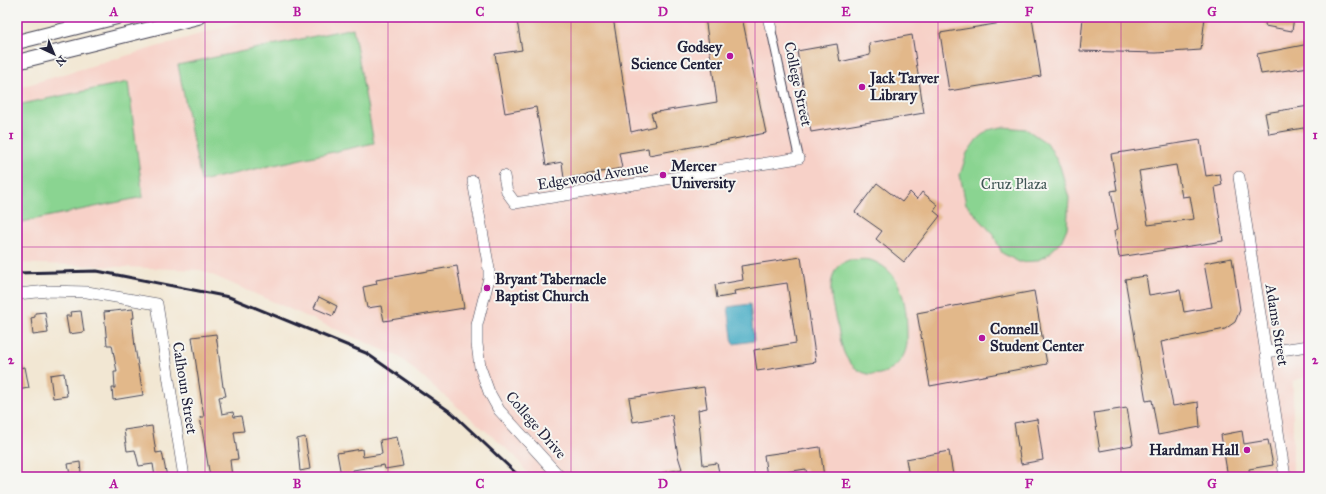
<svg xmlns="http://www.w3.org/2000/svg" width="1326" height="494" font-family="'IM FELL Great Primer',serif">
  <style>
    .built { fill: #f7d1c8 }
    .green { fill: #8ad491; stroke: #567b66 }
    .water { fill: #44abc4; stroke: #336680 }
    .building { fill: #e2b88a; fill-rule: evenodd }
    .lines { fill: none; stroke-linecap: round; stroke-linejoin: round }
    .pedestrian-casing { stroke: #414052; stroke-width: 10 }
    .minor-casing { stroke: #414052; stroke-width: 12 }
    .tertiary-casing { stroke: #414052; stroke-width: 16 }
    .pedestrian { stroke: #fff; stroke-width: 8 }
    .minor { stroke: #fff; stroke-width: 11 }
    .tertiary { stroke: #fff; stroke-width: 14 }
    .rail { stroke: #22223b; stroke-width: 3 }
    .grid { fill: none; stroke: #b5179e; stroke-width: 1; stroke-opacity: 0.55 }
    .poi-dot { fill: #b5179e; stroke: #f6f6f2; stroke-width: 1.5 }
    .labels { text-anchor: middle; stroke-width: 4; stroke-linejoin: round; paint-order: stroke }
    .poi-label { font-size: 15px; font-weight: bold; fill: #22223b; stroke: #f6f6f2; text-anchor: start }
    .street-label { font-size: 15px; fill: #22223b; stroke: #f6f6f2 }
    .park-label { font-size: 15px; fill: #415755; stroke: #f6f6f2 }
    .neatline { fill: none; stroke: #b5179e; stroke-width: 1.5 }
    .grid-label { font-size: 13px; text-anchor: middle; font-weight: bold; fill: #b5179e }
  </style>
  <rect width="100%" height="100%" fill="#f6f6f2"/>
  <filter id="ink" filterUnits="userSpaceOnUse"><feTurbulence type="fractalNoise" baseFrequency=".025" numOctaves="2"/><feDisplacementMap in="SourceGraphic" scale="8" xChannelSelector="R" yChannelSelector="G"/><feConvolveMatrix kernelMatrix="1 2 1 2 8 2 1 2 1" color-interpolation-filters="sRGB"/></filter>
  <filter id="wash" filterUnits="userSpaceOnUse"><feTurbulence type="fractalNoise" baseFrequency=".012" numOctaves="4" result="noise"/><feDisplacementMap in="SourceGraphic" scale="16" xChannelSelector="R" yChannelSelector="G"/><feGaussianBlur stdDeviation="0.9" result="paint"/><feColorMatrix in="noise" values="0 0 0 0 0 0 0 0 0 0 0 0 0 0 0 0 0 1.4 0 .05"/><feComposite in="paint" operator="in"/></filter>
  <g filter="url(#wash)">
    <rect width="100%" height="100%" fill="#f2e7d3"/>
    <polygon class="built" points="258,17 1309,17 1309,376 1293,381 1293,477 530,477 515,456 399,357 201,270 17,263 17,88"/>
    <g class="green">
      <polygon points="353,28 374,143 201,181 178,65"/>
      <polygon points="128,82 143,197 17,223 17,105"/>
      <polygon points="1002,127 1026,129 1048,144 1060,166 1069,198 1067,228 1061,242 1046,256 1036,261 1019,262 1002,253 993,234 966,204 960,175 967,153 977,139 988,130"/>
      <path d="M849 260C856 260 867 258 873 261 904 273 907 308 907 336 908 350 903 361 891 369 872 382 850 371 843 350 840 341 839 330 836 321 833 307 828 290 833 276 836 266 841 263 849 260Z"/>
    </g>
    <polygon class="water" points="750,304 754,341 733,344 728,307"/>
    <g id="blocks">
      <g class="building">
        <polygon points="529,17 613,17 631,132 655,126 651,113 717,102 705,17 742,17 766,133 649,155 648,148 619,153 622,168 564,179 562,162 546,165 536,107 505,113 495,54 522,50 517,21 529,19"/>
        <polygon points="1083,17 1205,17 1201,50 1156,53 1080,51"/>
        <polygon points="1266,17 1294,17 1292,31 1265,26"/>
        <polygon points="1032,18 1041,76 949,91 940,33"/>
        <polygon points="912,35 924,113 811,132 797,51 837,44 840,62 870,55 869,43"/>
        <polygon points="1309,44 1309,67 1261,74 1257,54"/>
        <polygon points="1309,106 1309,127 1269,134 1265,113"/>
        <path d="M1200 140 1206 176 1220 174 1222 185 1215 187 1223 241 1119 257 1114 231 1118 229 1111 191 1117 190 1111 154ZM1176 165 1182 197 1190 196 1194 219 1148 225 1139 171Z"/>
        <polygon points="877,183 902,202 910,192 917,199 922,192 938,205 934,211 940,216 904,262 876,239 882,231 855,212"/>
        <polygon points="801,257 816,362 757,371 754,350 796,343 787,283 734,291 735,295 717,298 715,285 743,280 741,266"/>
        <polygon points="1232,258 1240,310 1235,322 1225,329 1161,342 1173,406 1198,402 1200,427 1158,435 1152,400 1146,401 1125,279 1146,276 1149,295 1180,290 1184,312 1212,307 1204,263"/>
        <polygon points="457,266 464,308 384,321 381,306 367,308 363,287 377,284 376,280"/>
        <polygon points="1034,291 1047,364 930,386 917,313"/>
        <polygon points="319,297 337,306 333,316 314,308"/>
        <polygon points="133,309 134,318 132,318 135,347 143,395 113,400 112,388 115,388 114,372 117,372 112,345 107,345 104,312"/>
        <polygon points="81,311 84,332 69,334 66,316 71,316 70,312"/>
        <polygon points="45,312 48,333 33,335 31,318 35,317 35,313"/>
        <polygon points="216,334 223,387 224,387 226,396 219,397 222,414 233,412 234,417 241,416 244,431 234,432 238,459 230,460 232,477 210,477 200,417 204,417 192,337"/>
        <polygon points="25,367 29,388 17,390 17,368"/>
        <polygon points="64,373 67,396 53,398 50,375"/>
        <polygon points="704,387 707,408 698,410 703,465 717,463 720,477 663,477 662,473 682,469 678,456 672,415 633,422 629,398"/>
        <polygon points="1127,408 1133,445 1100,451 1094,413"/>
        <polygon points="1037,419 1043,460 1021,464 1014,423"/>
        <polygon points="152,426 156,453 162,452 167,477 155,477 153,464 139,466 135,450 127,451 124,430"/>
        <polygon points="1242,431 1244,444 1268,440 1273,465 1249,469 1250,477 1228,477 1221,435"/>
        <polygon points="305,437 310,469 300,471 297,439"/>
        <polygon points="397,437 403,466 385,469 384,465 353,470 353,473 341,475 337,453 362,449 363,457 382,454 380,440"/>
        <polygon points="820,447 824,477 807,477 806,469 786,472 787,477 767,477 764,455"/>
        <polygon points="949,451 953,475 941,477 909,477 906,459"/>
        <polygon points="80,462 81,473 70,475 68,464"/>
      </g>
    </g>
  </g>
  <g filter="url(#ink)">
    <use href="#blocks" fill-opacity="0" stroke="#414052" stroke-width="1"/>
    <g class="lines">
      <g class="pedestrian-casing">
        <polyline id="pedestrian" points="771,29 799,158"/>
      </g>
      <g class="minor-casing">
        <g id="minor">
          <polyline points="768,17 771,29"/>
          <polyline points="504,176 507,192 515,203 799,158"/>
          <polyline points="1239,177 1285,477"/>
          <polyline points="473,181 489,269 489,278 477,325 477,344 480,367 489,392 499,410 560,477"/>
          <polyline points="17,294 48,291 87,292 157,304 184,477"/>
          <polyline points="1266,352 1309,346"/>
        </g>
      </g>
      <g class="tertiary-casing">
        <g id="tertiary">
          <polyline points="17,42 117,17"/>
          <polyline points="17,62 198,17"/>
        </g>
      </g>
      <use href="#pedestrian" class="pedestrian"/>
      <use href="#minor" class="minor"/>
      <use href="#tertiary" class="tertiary"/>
      <polyline class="rail" points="17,273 97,271 229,297 366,353 452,413 520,477"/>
    </g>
  </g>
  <path class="grid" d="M205 17V477M388 17V477M571 17V477M755 17V477M938 17V477M1121 17V477M17 247H1309"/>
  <g class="poi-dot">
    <circle cx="730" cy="56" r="4"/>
    <circle cx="862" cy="87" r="4"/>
    <circle cx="663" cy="175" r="4"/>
    <circle cx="487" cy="288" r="4"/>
    <circle cx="982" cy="338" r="4"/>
    <circle cx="1247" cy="450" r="4"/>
  </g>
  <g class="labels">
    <g class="poi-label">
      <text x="722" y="52" text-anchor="end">Godsey<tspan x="722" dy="17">Science Center</tspan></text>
      <text x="870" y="83">Jack Tarver<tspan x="870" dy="17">Library</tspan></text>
      <text x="671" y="171">Mercer<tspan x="671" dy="17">University</tspan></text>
      <text x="495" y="284">Bryant Tabernacle<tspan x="495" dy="17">Baptist Church</tspan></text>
      <text x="990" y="334">Connell<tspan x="990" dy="17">Student Center</tspan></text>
      <text x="1239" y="455" text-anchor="end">Hardman Hall</text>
    </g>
    <g class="street-label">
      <text transform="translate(798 84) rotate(78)" y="5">College Street</text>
      <text transform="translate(593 176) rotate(-9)" y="5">Edgewood Avenue</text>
      <text transform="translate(1277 325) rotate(81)" y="5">Adams Street</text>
      <text transform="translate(185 388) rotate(81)" y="5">Calhoun Street</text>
      <text transform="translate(536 425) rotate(49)" y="5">College Drive</text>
    </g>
    <g class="park-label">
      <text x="1014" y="189">Cruz Plaza</text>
    </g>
  </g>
  <rect width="1326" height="494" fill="none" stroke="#f6f6f2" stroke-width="44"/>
  <g transform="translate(54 54) rotate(136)" stroke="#f6f6f2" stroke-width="3" paint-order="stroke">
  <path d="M0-3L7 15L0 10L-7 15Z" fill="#22223b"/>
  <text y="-6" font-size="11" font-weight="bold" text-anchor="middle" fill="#22223b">N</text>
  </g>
  <rect x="22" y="22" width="1282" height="450" class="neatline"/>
  <g class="grid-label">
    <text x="114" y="16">A</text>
    <text x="297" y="16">B</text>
    <text x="480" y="16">C</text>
    <text x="663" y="16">D</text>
    <text x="846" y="16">E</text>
    <text x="1029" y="16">F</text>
    <text x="1212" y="16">G</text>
    <text x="11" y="139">1</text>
    <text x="1315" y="139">1</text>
    <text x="11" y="364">2</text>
    <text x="1315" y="364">2</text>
    <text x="114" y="488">A</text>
    <text x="297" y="488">B</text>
    <text x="480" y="488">C</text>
    <text x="663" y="488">D</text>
    <text x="846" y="488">E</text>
    <text x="1029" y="488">F</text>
    <text x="1212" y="488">G</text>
  </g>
</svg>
